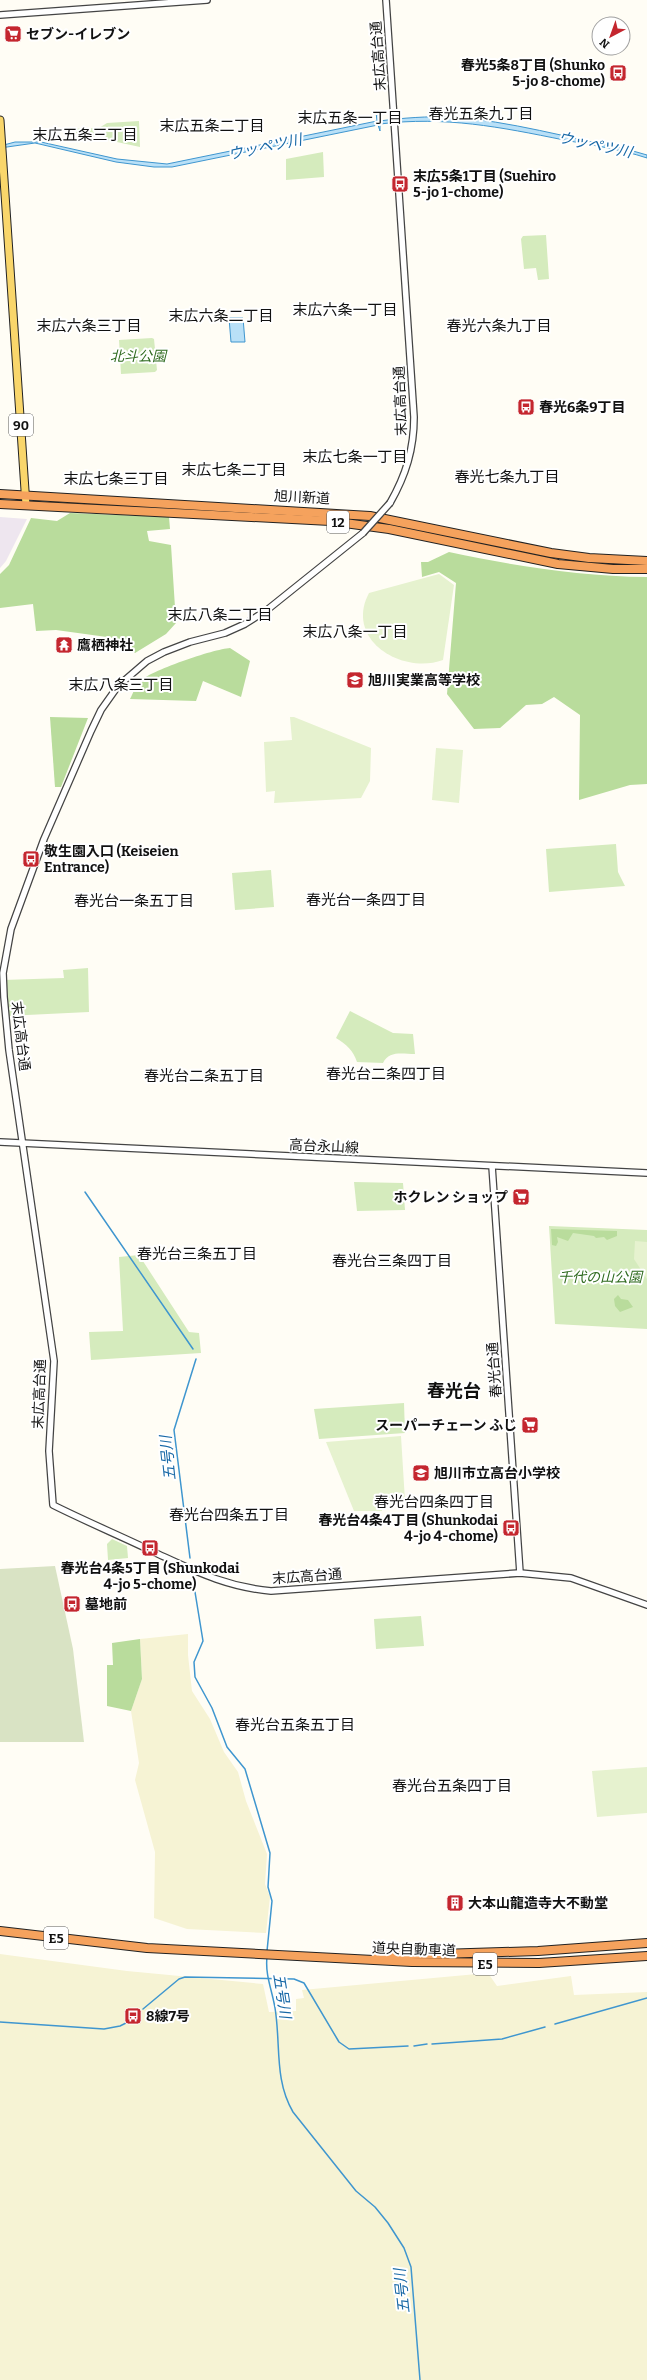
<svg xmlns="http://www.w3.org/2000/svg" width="647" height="2380" font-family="Bitter,'Noto Sans JP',serif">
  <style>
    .industrial { fill: #eee6ef }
    .farmland { fill: #f6f3d4 }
    .green { fill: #d5ebbd }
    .forest { fill: #b9dc9c }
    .cemetery { fill: #d9e3c4 }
    .pitch { fill: #e6f2cf }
    .water { fill: #b9e0f7; stroke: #3f96cf }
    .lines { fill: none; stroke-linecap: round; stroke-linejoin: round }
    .stream { stroke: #3f96cf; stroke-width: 1.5 }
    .minor-casing { stroke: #444; stroke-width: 8 }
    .major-casing { stroke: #222; stroke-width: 9 }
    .highway-casing { stroke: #222; stroke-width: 10 }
    .minor { stroke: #fff; stroke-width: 5.5 }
    .major { stroke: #f9d66b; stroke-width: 7 }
    .highway { stroke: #f5a25d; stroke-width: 8 }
    .minor-bridge-casing { stroke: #444; stroke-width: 8; stroke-linecap: butt }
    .minor-bridge { stroke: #fff; stroke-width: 5.5 }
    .labels { text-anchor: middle; stroke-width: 4; stroke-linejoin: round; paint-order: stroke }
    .shield { fill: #fff; stroke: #585858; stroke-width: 1 }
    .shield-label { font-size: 13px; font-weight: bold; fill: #111 }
    .poi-label { font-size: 14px; font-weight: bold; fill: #111; stroke: #fff; text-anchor: start }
    .street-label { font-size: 14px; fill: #111; stroke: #fff }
    .park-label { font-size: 14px; font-style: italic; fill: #2f6b1f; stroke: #fff }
    .neighbourhood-label { font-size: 15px; fill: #111; stroke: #fff }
    .water-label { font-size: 15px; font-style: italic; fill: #1768a6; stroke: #fff }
    .district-label { font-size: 18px; font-weight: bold; fill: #111; stroke: #fff }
  </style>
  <rect width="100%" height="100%" fill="#fffdf5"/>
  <polygon class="industrial" points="0,517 27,519 6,561 0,568"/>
  <g class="farmland">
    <polygon points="188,1634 188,1655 192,1691 210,1719 224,1752 238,1772 246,1801 267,1854 265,1884 270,1897 266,1933 187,1929 154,1918 155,1852 135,1780 139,1763 131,1711 142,1679 140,1639"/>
    <polygon points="0,1954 127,1971 263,1984 269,2012 296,2011 296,1999 304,1998 302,1990 488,1973 497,1986 571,1976 574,1995 647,1992 647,2380 0,2380"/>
  </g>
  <g class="green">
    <polygon points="139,121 140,147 66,131 66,129 99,128 107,123"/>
    <polygon points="323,152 324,177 286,180 286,159"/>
    <polygon points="546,235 549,279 538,280 536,268 524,269 521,239 523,236"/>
    <polygon points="152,338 154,339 157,370 155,372 121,374 119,340"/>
    <polygon points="616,844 618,872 625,886 549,892 546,849"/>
    <polygon points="271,870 274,907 235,910 232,873"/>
    <polygon points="88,968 89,1012 6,1016 3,980 64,978 63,970"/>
    <path d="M350 1011 393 1033 413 1034 415 1054C403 1054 389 1050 383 1063L357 1062C353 1050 347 1045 336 1038Z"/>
    <polygon points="354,1182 403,1183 405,1210 357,1211"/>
    <polygon points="549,1226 647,1230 647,1329 555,1324"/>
    <polygon points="139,1255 189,1332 199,1333 201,1353 91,1360 89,1332 123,1331 119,1257"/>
    <polygon points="404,1403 405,1433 319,1439 314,1409"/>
    <polygon points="112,1539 127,1546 128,1558 108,1560 107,1544"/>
    <polygon points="421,1616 424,1646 376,1649 374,1619"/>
  </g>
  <g class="forest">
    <polygon points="70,513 169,517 170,529 147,531 149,541 171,545 176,623 166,634 135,653 114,638 56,630 36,631 33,604 0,608 0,574 9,565 31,518 57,521"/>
    <path d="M449 552C515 566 579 576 647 577V784L630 785 579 800 580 715 554 697 542 704 526 705 500 728 474 729 447 694 456 583 439 572 422 577 421 562H428Z"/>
    <path d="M230 648 250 661 241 697 203 681 196 701 130 699C133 694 135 686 139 682 149 671 214 649 230 648Z"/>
    <polygon points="50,717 88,718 61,787 55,787"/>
    <polygon points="551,1229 617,1231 617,1236 607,1240 604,1237 596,1238 594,1236 573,1233 568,1241 557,1237 558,1242 556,1246 552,1245"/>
    <polygon points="618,1295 621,1299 628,1300 633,1307 620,1312 615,1306 614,1299"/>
    <polygon points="140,1639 142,1679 131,1711 107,1706 107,1665 113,1665 112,1643"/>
  </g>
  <polygon class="cemetery" points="55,1566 73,1649 84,1742 0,1742 0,1569"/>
  <g class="pitch">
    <path d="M439 574 454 585 443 660C402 675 344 640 369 593Z"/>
    <polygon points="290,717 294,717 371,748 370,781 361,798 274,803 275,791 266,792 264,742 292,740"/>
    <polygon points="436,748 463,750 459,803 432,800"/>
    <polygon points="635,1241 647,1242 647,1279 634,1259"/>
    <polygon points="401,1436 405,1501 397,1502 397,1506 382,1507 382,1511 354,1511 326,1442"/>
    <polygon points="647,1767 647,1813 597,1817 592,1771"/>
  </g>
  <g class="water">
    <path d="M376 112H378L379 121C403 118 427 116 452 117 510 121 569 138 626 149L647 155V158C620 149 591 145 564 140 500 127 445 116 380 124V131L378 125 172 167H154L116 162 35 143 0 148V146L15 142H41L117 159 167 164 377 121Z"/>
    <polygon points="229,318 243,318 245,342 231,342"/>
  </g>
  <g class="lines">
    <g class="stream">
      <polyline points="85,1192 193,1349"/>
      <polyline points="190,1558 174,1430 196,1359"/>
      <polyline points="195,1592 203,1641 194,1662 195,1677 212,1708 227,1747 245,1769 270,1853 268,1887 272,1901 267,1951"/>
      <path d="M267 1957C265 1975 272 1990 275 2008 281 2044 274 2080 293 2112L356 2191 375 2207 388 2223 404 2248 411 2267 420 2380"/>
      <polyline points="143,2009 179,1979 185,1977 294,1979 304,1983 339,2042 349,2049 408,2046"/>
      <polyline points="0,2022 104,2029 120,2026 126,2023"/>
      <polyline points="555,2024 647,1998"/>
      <polyline points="432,2044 502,2039 545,2027"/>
      <polyline points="414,2046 427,2044"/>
    </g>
    <g class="minor-casing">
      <g id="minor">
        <path d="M386 0 414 417C414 449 406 475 390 503"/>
        <polyline points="0,15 207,0"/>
        <path d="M363 533 267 610 245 624 225 633 190 642 164 652 147 661 118 686 101 710 91 731 44 839 11 929 3 973 4 997 9 1050 54 1361 49 1451 53 1505C87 1522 123 1537 158 1554 197 1572 227 1587 271 1591L520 1573 571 1578 647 1605"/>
        <polyline points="0,1142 647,1173"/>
        <polyline points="492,1166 520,1573"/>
      </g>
    </g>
    <g class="major-casing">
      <polyline id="major" points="0,120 26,505"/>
    </g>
    <g class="highway-casing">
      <g id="highway">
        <polyline points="0,494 370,516 551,553 589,558 647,561"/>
        <polyline points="0,504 330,521 389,529 558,564 613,569 647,569"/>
        <polyline points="0,1931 147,1948 412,1962 539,1963 647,1956"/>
        <polyline points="376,1956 538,1951 647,1943"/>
      </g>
    </g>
    <use href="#minor" class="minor"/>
    <use href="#major" class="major"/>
    <use href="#highway" class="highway"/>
    <g class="minor-bridge-casing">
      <polyline id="minor-bridge" points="363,533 390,503"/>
    </g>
    <use href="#minor-bridge" class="minor-bridge"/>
  </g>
  <defs>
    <g id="supermarket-square" transform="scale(0.9)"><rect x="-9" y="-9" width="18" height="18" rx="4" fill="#c4262e" stroke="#fff"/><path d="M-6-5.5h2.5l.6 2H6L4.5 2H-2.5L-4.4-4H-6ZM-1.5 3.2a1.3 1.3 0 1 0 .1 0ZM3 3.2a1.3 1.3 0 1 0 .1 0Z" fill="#fff"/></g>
    <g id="bus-square" transform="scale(0.9)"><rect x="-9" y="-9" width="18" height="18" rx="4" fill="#c4262e" stroke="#fff"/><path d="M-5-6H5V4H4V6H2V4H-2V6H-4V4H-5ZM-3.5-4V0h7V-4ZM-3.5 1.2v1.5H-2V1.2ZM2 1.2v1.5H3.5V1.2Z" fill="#fff"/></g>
    <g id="temple-square" transform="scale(0.9)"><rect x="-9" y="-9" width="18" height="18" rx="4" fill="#c4262e" stroke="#fff"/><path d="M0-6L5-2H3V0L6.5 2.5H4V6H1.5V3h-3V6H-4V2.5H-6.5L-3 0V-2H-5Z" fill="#fff"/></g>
    <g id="school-square" transform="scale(0.9)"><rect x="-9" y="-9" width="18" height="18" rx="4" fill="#c4262e" stroke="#fff"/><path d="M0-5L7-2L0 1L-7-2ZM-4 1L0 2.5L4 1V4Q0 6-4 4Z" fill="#fff"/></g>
    <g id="building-square" transform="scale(0.9)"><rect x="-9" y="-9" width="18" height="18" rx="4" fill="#c4262e" stroke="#fff"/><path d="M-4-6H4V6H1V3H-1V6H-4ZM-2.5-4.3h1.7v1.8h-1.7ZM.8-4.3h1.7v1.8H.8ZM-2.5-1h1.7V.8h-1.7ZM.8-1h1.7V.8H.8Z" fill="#fff"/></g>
  </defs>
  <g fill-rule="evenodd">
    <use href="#supermarket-square" x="13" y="34"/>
    <use href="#bus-square" x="618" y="73"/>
    <use href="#bus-square" x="400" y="184"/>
    <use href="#bus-square" x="526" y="407"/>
    <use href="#temple-square" x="64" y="645"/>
    <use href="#school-square" x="355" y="680"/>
    <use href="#bus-square" x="31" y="859"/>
    <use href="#supermarket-square" x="521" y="1197"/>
    <use href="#supermarket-square" x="530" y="1425"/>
    <use href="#school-square" x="421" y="1473"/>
    <use href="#bus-square" x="511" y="1528"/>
    <use href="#bus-square" x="150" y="1548"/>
    <use href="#bus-square" x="72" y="1604"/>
    <use href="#building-square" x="455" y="1903"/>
    <use href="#bus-square" x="133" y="2016"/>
  </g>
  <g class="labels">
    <g class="shield">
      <rect x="9" y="414" width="24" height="22" rx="3"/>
      <rect x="327" y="511" width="22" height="22" rx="3"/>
      <rect x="44" y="1927" width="24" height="22" rx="3"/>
      <rect x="473" y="1953" width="24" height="22" rx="3"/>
    </g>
    <g class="shield-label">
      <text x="21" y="430">90</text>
      <text x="338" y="527">12</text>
      <text x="56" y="1943">E5</text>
      <text x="485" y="1969">E5</text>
    </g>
    <g class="poi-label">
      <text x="26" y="39">セブン-イレブン</text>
      <text x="605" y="70" text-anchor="end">春光5条8丁目 (Shunko<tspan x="605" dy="16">5-jo 8-chome)</tspan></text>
      <text x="413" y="181">末広5条1丁目 (Suehiro<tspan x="413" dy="16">5-jo 1-chome)</tspan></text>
      <text x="539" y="412">春光6条9丁目</text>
      <text x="77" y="650">鷹栖神社</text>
      <text x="368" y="685">旭川実業高等学校</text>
      <text x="44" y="856">敬生園入口 (Keiseien<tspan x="44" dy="16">Entrance)</tspan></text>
      <text x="508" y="1202" text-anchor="end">ホクレン ショップ</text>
      <text x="517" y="1430" text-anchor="end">スーパーチェーン ふじ</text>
      <text x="434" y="1478">旭川市立高台小学校</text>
      <text x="498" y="1525" text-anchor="end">春光台4条4丁目 (Shunkodai<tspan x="498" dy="16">4-jo 4-chome)</tspan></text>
      <text x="150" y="1573" text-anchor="middle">春光台4条5丁目 (Shunkodai<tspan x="150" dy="16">4-jo 5-chome)</tspan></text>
      <text x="85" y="1609">墓地前</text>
      <text x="468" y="1908">大本山龍造寺大不動堂</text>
      <text x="146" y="2021">8線7号</text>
    </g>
    <g class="street-label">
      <text transform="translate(378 56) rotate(-94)" y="5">末広高台通</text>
      <text transform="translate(400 401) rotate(-92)" y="5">末広高台通</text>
      <text transform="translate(302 497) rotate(3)" y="5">旭川新道</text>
      <text transform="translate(21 1036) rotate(83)" y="5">末広高台通</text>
      <text transform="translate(324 1146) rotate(3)" y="5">高台永山線</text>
      <text transform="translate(494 1370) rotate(-94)" y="5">春光台通</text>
      <text transform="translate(39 1394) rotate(-88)" y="5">末広高台通</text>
      <text transform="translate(307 1576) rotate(-4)" y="5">末広高台通</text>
      <text transform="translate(414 1949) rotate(2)" y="5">道央自動車道</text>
    </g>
    <g class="park-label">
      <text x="138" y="361">北斗公園</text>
      <text x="600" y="1282">千代の山公園</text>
    </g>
    <g class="neighbourhood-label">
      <text x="481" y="119">春光五条九丁目</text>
      <text x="350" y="123">末広五条一丁目</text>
      <text x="212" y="131">末広五条二丁目</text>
      <text x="85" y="140">末広五条三丁目</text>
      <text x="345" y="315">末広六条一丁目</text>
      <text x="221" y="321">末広六条二丁目</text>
      <text x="89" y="331">末広六条三丁目</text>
      <text x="499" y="331">春光六条九丁目</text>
      <text x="355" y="462">末広七条一丁目</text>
      <text x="234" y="475">末広七条二丁目</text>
      <text x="507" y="482">春光七条九丁目</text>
      <text x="116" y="484">末広七条三丁目</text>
      <text x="220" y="620">末広八条二丁目</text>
      <text x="355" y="637">末広八条一丁目</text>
      <text x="121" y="690">末広八条三丁目</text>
      <text x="366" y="905">春光台一条四丁目</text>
      <text x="134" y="906">春光台一条五丁目</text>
      <text x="386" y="1079">春光台二条四丁目</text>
      <text x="204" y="1081">春光台二条五丁目</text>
      <text x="197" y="1259">春光台三条五丁目</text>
      <text x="392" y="1266">春光台三条四丁目</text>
      <text x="434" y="1507">春光台四条四丁目</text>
      <text x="229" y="1520">春光台四条五丁目</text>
      <text x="295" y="1730">春光台五条五丁目</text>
      <text x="452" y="1791">春光台五条四丁目</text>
    </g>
    <g class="water-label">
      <text transform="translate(595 145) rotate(12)" y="5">ウッペツ川</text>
      <text transform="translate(265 147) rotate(-12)" y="5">ウッペツ川</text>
      <text transform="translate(168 1458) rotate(-96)" y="5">五号川</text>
      <text transform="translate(282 1996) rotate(81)" y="5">五号川</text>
      <text transform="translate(402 2291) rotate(-96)" y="5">五号川</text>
    </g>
    <g class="district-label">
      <text x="454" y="1397">春光台</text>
    </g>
  </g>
  <g transform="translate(611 36) rotate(221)"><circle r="19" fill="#ffffff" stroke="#a0a0a0"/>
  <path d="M0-3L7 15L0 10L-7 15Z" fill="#c4262e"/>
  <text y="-6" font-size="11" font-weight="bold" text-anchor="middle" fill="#111111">N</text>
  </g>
</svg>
